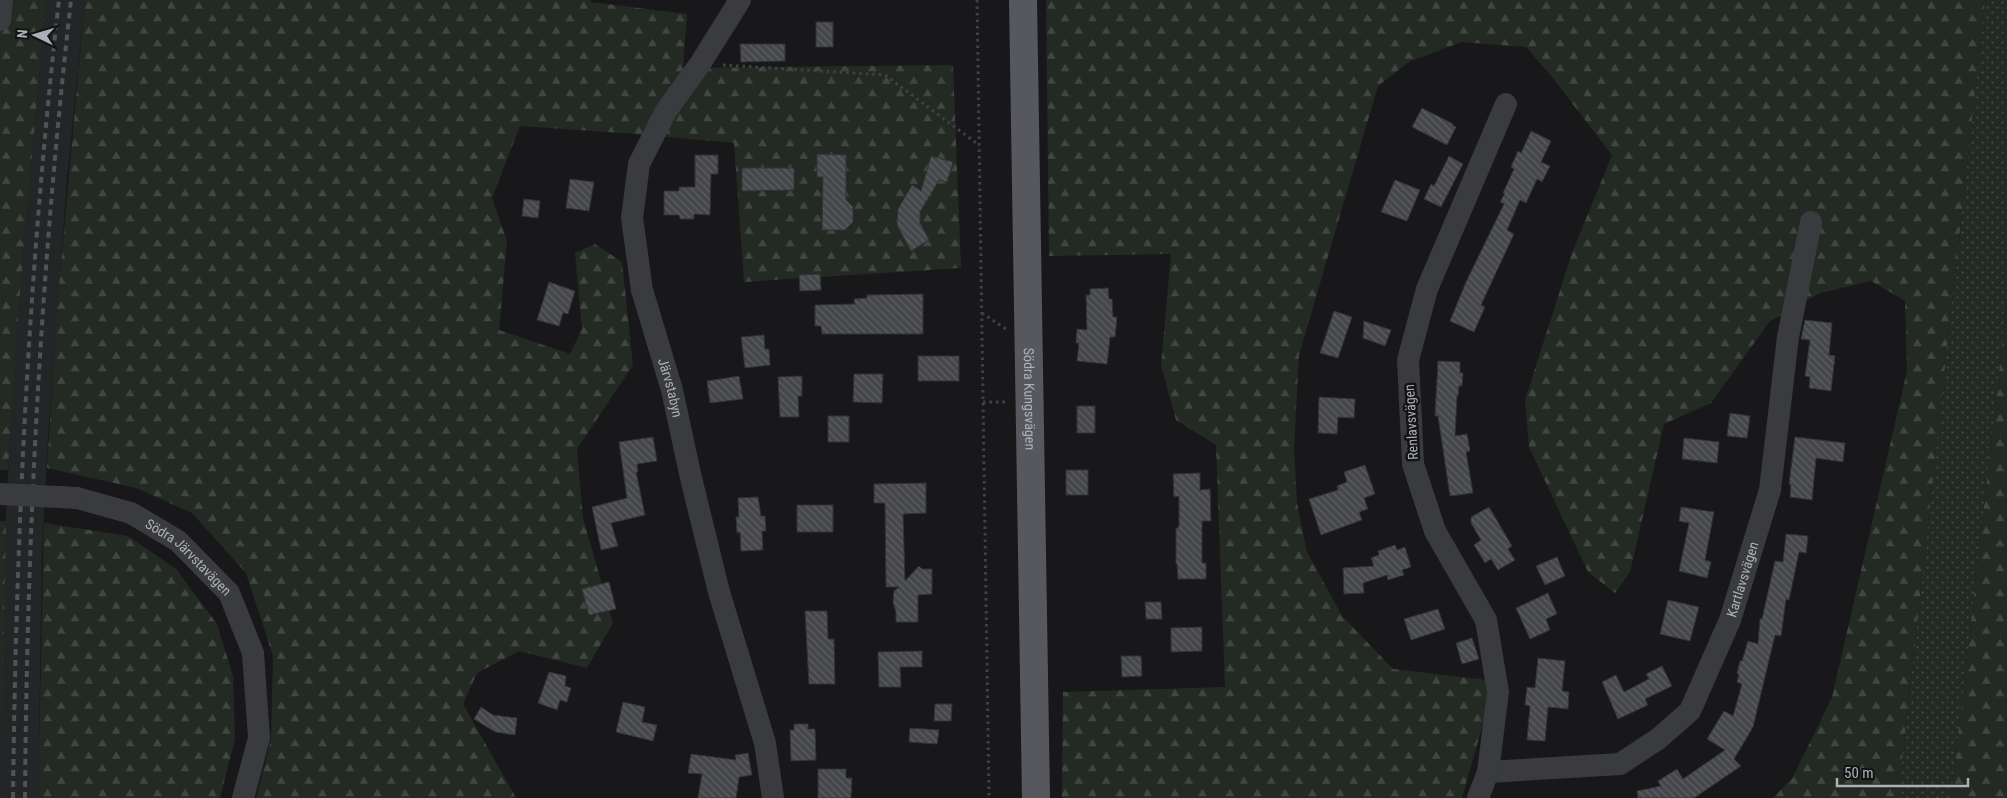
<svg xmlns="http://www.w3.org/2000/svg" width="2007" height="798" font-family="'Roboto Condensed',sans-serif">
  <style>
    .built { fill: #242527 }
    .grass { fill: url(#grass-dots) }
    .forest { fill: url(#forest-firs) }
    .building { fill: url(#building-back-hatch); stroke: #323336 }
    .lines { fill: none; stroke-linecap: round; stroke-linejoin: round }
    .path { stroke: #404246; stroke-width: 3; stroke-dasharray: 2.5 4; stroke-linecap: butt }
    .minor { stroke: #3a3b3f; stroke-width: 22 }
    .major { stroke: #56585d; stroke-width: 28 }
    .rail { stroke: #515357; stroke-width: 4; stroke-dasharray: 6 5; stroke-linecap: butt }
    .minor-bridge { stroke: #3a3b3f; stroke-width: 22 }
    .labels { text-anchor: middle; stroke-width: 5; stroke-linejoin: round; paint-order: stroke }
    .street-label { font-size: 14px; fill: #acb1b8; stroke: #131315 }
  </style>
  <defs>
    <pattern id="grass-dots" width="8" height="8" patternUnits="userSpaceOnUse" patternTransform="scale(1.25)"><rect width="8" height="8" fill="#232a23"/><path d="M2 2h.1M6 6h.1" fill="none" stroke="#404641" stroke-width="1.8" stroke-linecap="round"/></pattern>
    <pattern id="forest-firs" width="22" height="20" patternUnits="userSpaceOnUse" patternTransform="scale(1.25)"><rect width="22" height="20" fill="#232a23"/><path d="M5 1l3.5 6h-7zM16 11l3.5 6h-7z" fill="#404641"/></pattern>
    <pattern id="building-back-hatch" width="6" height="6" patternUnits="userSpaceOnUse" patternTransform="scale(1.25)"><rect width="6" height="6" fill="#45474a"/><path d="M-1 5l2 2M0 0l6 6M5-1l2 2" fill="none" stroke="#5d5f62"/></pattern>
  </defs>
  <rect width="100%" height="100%" fill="#18181a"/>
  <polygon class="built" points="46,0 85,0 67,179 48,438 42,555 38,798 0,798 4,553 10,436 19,304"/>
  <polygon class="grass" points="1985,0 2007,0 2007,302 1951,798 1898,798"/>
  <g class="forest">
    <polygon points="0,0 46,0 19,304 8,470 0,470"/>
    <polygon points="85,0 590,0 591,2 687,14 683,68 953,65 961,268 744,282 734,143 636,134 520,126 492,198 507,241 499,330 570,354 582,329 575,253 595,244 622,262 633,365 577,449 583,518 613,623 587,668 519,651 477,673 463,704 515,796 515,798 256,798 271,740 273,656 246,573 192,513 136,488 47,468 57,307"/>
    <polygon points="1046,0 1985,0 1898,798 1773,798 1793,777 1832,697 1907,371 1905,301 1871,281 1820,293 1770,321 1711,403 1664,424 1630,572 1615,593 1588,572 1529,447 1525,400 1572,253 1612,155 1552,77 1526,47 1461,42 1409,62 1378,86 1299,355 1294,449 1297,503 1307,552 1342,616 1393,669 1487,680 1486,713 1462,798 1062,798 1063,692 1225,687 1216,445 1176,420 1161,365 1171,254 1049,256"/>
    <polygon points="2007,302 2007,798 1951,798"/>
    <polygon points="0,521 6,521 0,798"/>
    <polygon points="44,523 128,536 176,569 217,624 233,676 235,739 220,798 38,798"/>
  </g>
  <g class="building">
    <rect x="816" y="22" width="17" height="25"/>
    <polygon points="740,44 785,44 785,61 741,62"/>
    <polygon points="1422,108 1453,124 1452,125 1456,127 1447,145 1412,127"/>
    <polygon points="1531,131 1551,141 1541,162 1550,166 1542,182 1537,179 1526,203 1520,200 1507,230 1514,234 1481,305 1485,307 1474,332 1450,321 1466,282 1504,204 1500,202 1505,193 1503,193 1514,169 1511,167 1518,151 1521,153"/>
    <polygon points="817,154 846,155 846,200 853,207 853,222 845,230 822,230 823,177 817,177"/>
    <polygon points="695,155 718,155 718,174 711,174 710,215 694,214 694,219 680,219 679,215 664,215 664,191 679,191 679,187 695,187"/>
    <polygon points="931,156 953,162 947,182 939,180 920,212 920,223 929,240 911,251 897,225 898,209 912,185 921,191"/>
    <polygon points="1449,156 1463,164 1441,207 1424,199 1431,184 1434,186"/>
    <polygon points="742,168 794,168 794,190 742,191"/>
    <polygon points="570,179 594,182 589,211 566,208"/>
    <polygon points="1395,180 1420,190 1407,221 1381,212"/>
    <polygon points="524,199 540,201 538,218 522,216"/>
    <polygon points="820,274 821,290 800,291 799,275"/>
    <polygon points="549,282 575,291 568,314 563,313 559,326 537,320"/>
    <polygon points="1108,288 1109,299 1112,299 1113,317 1117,317 1115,337 1110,337 1107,364 1077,361 1079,343 1076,343 1077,329 1087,330 1086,295 1090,295 1090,289"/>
    <polygon points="923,294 923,334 822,334 821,326 815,326 815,305 855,304 854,299 867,298 867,295"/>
    <polygon points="1334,311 1352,317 1338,358 1320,353"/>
    <polygon points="1805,320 1832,323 1829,355 1835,356 1831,391 1809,388 1810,377 1805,376 1810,340 1801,339"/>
    <polygon points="1364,321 1391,330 1385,346 1363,338"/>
    <polygon points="764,335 765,349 769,349 770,365 745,368 741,337"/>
    <rect x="918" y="356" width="41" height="25"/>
    <polygon points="1438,361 1460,362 1460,373 1463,373 1462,386 1459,386 1458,396 1457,396 1455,436 1467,434 1470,451 1466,452 1473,493 1450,496 1438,416 1435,416"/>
    <polygon points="854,374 883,374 882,403 853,402"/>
    <polygon points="739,376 743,399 710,403 707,381"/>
    <polygon points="802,376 802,396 798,396 799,417 780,417 778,377"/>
    <polygon points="1319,397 1355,399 1354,418 1338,417 1337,434 1318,433"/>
    <rect x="1077" y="406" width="18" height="27"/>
    <polygon points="1730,413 1750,416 1747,438 1727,436"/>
    <rect x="828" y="416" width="21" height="26"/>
    <polygon points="653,437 657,461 637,464 638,472 636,472 645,515 611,523 618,546 601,550 592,507 627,498 619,442"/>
    <polygon points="1795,437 1845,443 1843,462 1816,458 1812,500 1790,497 1791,485 1789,484"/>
    <polygon points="1684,438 1719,442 1717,463 1682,459"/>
    <polygon points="1365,465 1375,494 1364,498 1368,509 1359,512 1362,520 1321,535 1309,499 1338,490 1337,486 1347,482 1344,472"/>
    <rect x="1066" y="470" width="22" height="25"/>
    <polygon points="1200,473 1200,490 1210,489 1211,521 1202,521 1202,563 1206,563 1206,579 1178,579 1177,564 1176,564 1176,528 1178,528 1179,525 1179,496 1174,497 1173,474"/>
    <polygon points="926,483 926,513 903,514 905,581 919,566 922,569 932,569 932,594 918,595 918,622 896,622 896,612 893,602 894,591 899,587 886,587 885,503 874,503 874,484"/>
    <polygon points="758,497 761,516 765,516 766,531 762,531 763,550 741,551 740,532 737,533 736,517 739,517 738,498"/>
    <rect x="797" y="505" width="36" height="27"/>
    <polygon points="1489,507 1512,546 1508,549 1515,560 1498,570 1491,559 1485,563 1474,545 1481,540 1471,523 1471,517"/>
    <polygon points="1681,507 1714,512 1705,560 1711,562 1707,578 1679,571 1689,523 1679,521"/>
    <polygon points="1786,534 1808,536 1806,553 1799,552 1789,600 1786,599 1781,636 1775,635 1753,727 1734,759 1741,766 1694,798 1638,798 1637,791 1661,786 1658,781 1677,769 1683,779 1725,750 1707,739 1724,711 1733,716 1742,684 1737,682 1739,674 1737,673 1740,661 1742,661 1748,641 1758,644 1760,619 1762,619 1775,561 1783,562"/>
    <polygon points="1395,545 1397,550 1405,547 1411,567 1402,570 1404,575 1388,580 1387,575 1363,583 1364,593 1344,594 1343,568 1374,566 1371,558 1379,555 1378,551"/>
    <polygon points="1557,557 1565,576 1545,585 1536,566"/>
    <polygon points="609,582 616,609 589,615 582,589"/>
    <polygon points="1548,593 1557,614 1546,619 1550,630 1530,639 1516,608"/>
    <polygon points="1668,600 1699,607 1690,641 1660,634"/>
    <polygon points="1145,602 1161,602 1162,619 1146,619"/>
    <polygon points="1438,609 1445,629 1411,640 1404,619"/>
    <polygon points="805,611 827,611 828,639 834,639 835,684 809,684"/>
    <polygon points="1202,627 1202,651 1171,652 1171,628"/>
    <polygon points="1472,638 1479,659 1462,664 1456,643"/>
    <polygon points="922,651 922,667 900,667 901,687 879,687 878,652"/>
    <polygon points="1121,656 1141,656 1142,676 1122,677"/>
    <polygon points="1538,658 1565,661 1562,691 1569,692 1568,709 1548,707 1545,741 1527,740 1530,706 1525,705 1527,687 1535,688"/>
    <polygon points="1662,666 1672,686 1645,699 1648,705 1618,719 1602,682 1616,675 1624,692 1649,679 1646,674"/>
    <polygon points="549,672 566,676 565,686 571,688 567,702 560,700 557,710 538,703"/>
    <polygon points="623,702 645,707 642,722 657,725 653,741 616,732"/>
    <polygon points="935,704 952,704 951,721 934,721"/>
    <polygon points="481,707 493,715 517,718 515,735 495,732 474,719"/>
    <polygon points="794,724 808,724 808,729 815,729 816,760 791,761 790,730 794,730"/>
    <polygon points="910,728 939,730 937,744 909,742"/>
    <polygon points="748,753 752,775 739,777 736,798 698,798 702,774 688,773 691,754 736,760 735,755"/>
    <polygon points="818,769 846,769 846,778 852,778 851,798 818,798"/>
  </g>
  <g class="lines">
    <g class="path">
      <polyline points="977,0 989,798"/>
      <polyline points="723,65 885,75 979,145"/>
      <polyline points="982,313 1006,329"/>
      <polyline points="983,402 1009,402"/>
    </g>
    <g class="minor">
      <path id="s1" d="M740 0 700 64 666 111 639 164 632 218 642 290 672 390 691 478 719 592 765 743 773 798"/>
      <polyline points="0,20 2,0"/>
      <path id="s2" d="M77 498 131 513 178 541 229 593 253 653 259 738 243 798"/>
      <path id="s3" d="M1488 772 1620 764 1658 739 1690 711 1730 620 1770 490 1788 337 1811 222"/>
      <polyline points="1478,798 1488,772 1498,692 1486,620 1435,531 1413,464 1408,360 1427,289 1506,104"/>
    </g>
    <path class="major" id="s4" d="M1023 0 1036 798"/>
    <g class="rail">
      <path d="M13 798C16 531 29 265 59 0"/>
      <path d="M25 798C27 531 41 265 71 0"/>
    </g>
    <polyline class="minor-bridge" points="0,494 77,498"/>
  </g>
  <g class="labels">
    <g class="street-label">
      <text dy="5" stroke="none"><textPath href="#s1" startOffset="422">Järvstabyn</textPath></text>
      <text dy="5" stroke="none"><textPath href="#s4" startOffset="399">Södra Kungsvägen</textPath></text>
      <text transform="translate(1411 422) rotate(-93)" y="5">Renlavsvägen</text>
      <text dy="5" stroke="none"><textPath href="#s2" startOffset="129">Södra Järvstavägen</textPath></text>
      <text dy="5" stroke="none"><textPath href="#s3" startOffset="362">Kartlavsvägen</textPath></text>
    </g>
  </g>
  <g transform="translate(35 35) rotate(275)" stroke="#131315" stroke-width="4" paint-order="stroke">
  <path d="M0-4L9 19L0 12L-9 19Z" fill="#acb1b8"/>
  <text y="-8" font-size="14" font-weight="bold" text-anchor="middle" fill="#acb1b8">N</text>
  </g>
  <path d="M1837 778v8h131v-8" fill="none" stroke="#acb1b8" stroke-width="2.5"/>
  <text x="1844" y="778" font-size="15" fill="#acb1b8" stroke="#131315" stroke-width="4" paint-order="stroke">50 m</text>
</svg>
